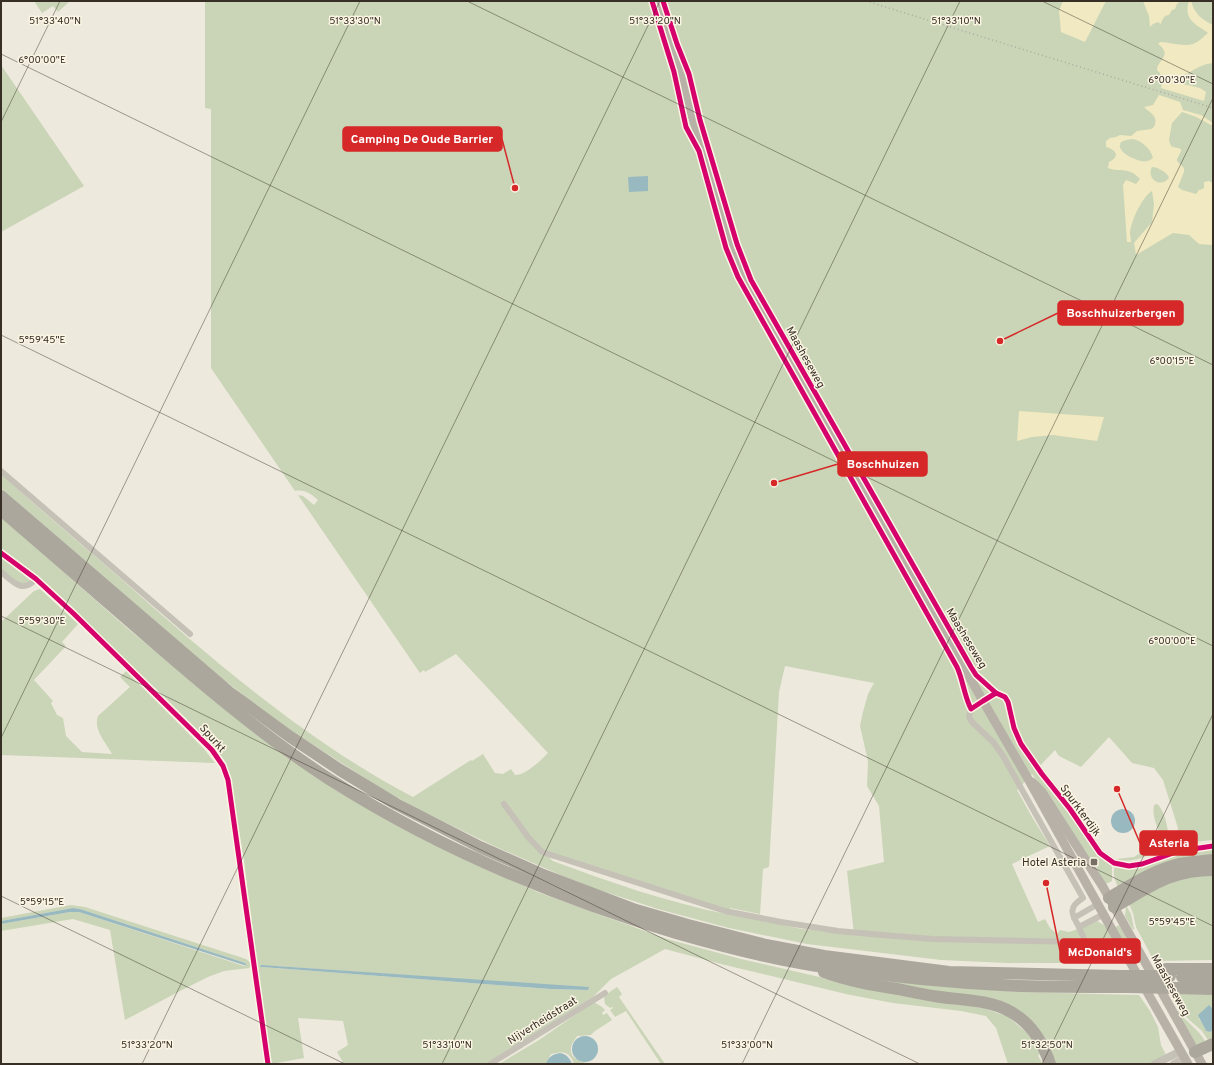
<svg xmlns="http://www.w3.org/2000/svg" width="1214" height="1065" font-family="Overpass,sans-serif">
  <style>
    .green { fill: #c9d5b6; fill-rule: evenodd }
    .sand { fill: #f1e9c1; fill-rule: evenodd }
    .water { fill: #99b9c0 }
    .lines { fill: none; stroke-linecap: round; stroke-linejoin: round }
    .minor { stroke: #c6c1b7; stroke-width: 6 }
    .tertiary { stroke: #c6c1b7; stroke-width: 8 }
    .secondary { stroke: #b7b1a7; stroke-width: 9 }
    .motorway { stroke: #aca79d; stroke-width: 12 }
    .rail { stroke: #aea9a1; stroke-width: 1.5; stroke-dasharray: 1 3; stroke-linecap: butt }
    .motorway-bridge { stroke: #aca79d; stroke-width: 12 }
    .cycleway-casing { stroke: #fbf5e4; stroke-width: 8 }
    .cycleway { stroke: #d6006c; stroke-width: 5 }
    .ticks { fill: none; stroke: #372e25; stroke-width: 1; stroke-opacity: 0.45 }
    .poi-dot { fill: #776f65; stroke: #fbf5e4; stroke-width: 1.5 }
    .labels { text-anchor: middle; stroke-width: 3; stroke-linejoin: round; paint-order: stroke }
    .street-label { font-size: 11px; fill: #372e25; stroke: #fbf5e4 }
    .poi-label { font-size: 11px; fill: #372e25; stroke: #fbf5e4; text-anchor: end }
    .ticks-label { font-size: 10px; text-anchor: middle; fill: #372e25; stroke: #fbf5e4; stroke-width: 3; stroke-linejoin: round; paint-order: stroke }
    .leader { fill: none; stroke: #d62828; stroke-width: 1.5 }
    .callout-dot { fill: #d62828; stroke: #fbf5e4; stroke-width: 1.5 }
    .callout { fill: #d62828; stroke: #d62828; stroke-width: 1.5 }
    .callout-label { font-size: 12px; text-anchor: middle; font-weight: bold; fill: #fff }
  </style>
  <rect width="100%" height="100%" fill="#eee9dd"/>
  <g class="green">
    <polygon points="34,1 70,1 58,12 53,6 42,13"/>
    <path d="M205 1H1213V840L1193 842 1174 847 1169 840C1176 839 1177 833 1178 828L1163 780 1154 768 1132 763 1109 737 1081 767 1059 756 1055 750 1036 770 1112 865V881L1106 884C1098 876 1099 865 1089 858L1057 809 1032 774 1017 790 1032 817 1050 846 1012 864 1038 922 1045 919 1050 928 1057 934 1060 930 1069 932 1078 929 1081 937 1073 944C1084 944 1109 943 1117 951 1119 954 1120 959 1122 963H1007L941 960 807 944 729 928 658 909 593 888 563 876 494 846 416 808 382 789 287 728 259 707 219 676 1 488V474C40 510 80 543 120 578 210 658 306 741 413 797L471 760 472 761 483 754 495 773 503 774 511 769 515 775C526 775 540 761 548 753L456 654 425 672 424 670 420 673 298 495 303 496 314 505 318 500C311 494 305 489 295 491L211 368V109L205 108ZM785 666 874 683 868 694 863 712 860 726 868 761 867 786 879 806 884 862 847 871 854 934 802 929 729 914 730 908 760 914 763 869 769 867 779 692ZM549 858 561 860 726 914C667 902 609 882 553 861Z"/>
    <polygon points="1,65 84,186 1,232"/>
    <path d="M1 517 127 628 209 696 276 747 511 880 540 893 667 939 741 959 867 988 983 1008 1007 1016 1026 1032 1036 1045 1040 1053 1038 1056 1043 1064H1008L996 1028 986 1016 961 1011 893 1003 846 994 725 965 665 949 611 979 593 997 485 1064H339L343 1062 337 1052 348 1045 343 1021 298 1018 304 1058 271 1064 257 968 244 860 234 803 226 763 222 757 199 731 154 687 50 588 22 564 1 548ZM275 966 588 988V990L550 989 262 967Z"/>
    <polygon points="1,557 4,559 31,581 28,584 19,583 1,570"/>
    <path d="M40 589 78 624 62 642 66 646 34 680 53 701 51 703 57 715 63 718 66 736 82 752 112 754C106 742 93 730 98 716L130 687 120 677 126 671 204 749 215 763 1 755V622L34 591Z"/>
    <path d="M1157 804C1163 808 1168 826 1168 833L1163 834 1159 832C1156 824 1152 814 1154 805Z"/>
    <path d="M1156 838 1164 843 1165 848C1149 855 1134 864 1116 859L1134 857 1148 848Z"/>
    <path d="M1213 847V855H1200L1177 860 1118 887C1115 880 1112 873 1115 866L1180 853Z"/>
    <polygon points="1213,872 1213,960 1154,961 1136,927 1133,913 1129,904 1176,879"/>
    <polygon points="71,905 85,907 246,959 251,963 251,966 249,968 224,971 208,977 182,990 125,1020 110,930 73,919 1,931 1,924 70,912 79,912 244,966 246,966 247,965 245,963 80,909 73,908 1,921 1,918"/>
    <polygon points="1126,905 1131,914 1134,929 1133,930 1125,916"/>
    <path d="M1097 921 1104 925 1107 929 1123 957C1119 952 1115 945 1110 942 1094 934 1092 950 1081 928L1090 923Z"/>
    <polygon points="1119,925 1140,963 1136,963 1114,928"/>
    <polygon points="829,972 1019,992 1139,995 1150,1011 1158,1027 1161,1045 1166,1055 1151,1064 1052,1064 1020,1014"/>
    <polygon points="617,987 622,994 619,997 665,1064 661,1064 626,1011 615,1017 610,1010 613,1008 612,1007 610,1008 605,1004 604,996"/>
    <polygon points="1172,993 1213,993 1213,1009 1209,1006 1199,1019 1204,1025 1206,1031 1210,1032 1213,1030 1213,1042 1210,1043 1202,1031 1186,1017"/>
    <path d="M594 1002 602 1007 605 1010 602 1013 603 1015 607 1013 612 1020 595 1031 591 1035 577 1036C576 1038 573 1041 572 1044 567 1058 579 1061 589 1064H574C569 1050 562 1052 551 1054L546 1064H499L539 1040Z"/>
    <path d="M1178 1011C1187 1023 1201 1031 1207 1045L1195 1048 1176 1012Z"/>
  </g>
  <g class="sand">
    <polygon points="1063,1 1106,1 1085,42 1061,32 1059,11"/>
    <path d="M1143 1H1181L1177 4 1175 9 1172 10 1169 15C1164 15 1162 20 1161 24L1158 22 1153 24 1150 27 1149 16Z"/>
    <path d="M1189 1H1191C1194 13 1202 20 1213 25V63C1201 64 1193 71 1182 76L1180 80 1181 82 1183 84 1200 88 1206 92 1204 101 1161 88C1165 77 1164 78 1157 70 1157 62 1169 56 1163 49 1162 47 1160 45 1158 44L1160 42C1170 42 1186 48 1195 43 1200 41 1204 36 1208 33 1196 24 1183 20 1189 1Z"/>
    <path d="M1159 95 1180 102 1183 110 1201 115 1213 123V126L1196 117 1182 112 1172 123 1169 140 1171 146C1174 148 1177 147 1181 149V151L1177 159V161L1184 168V172L1178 187 1182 190 1196 194 1199 190 1202 189 1204 188V182L1209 181 1213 183V244L1211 245 1199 244 1189 235 1173 233 1136 255 1134 243 1152 222 1154 204 1152 191C1142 197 1131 221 1130 233 1130 236 1131 239 1131 242H1127L1123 185 1126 180 1136 184 1140 179C1128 166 1122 173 1108 168L1109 162C1121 156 1116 150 1106 147V141L1110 138 1116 137 1120 135 1131 136 1137 131 1151 129 1154 127C1159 116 1151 114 1144 107L1153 105ZM1133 139C1142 141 1151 149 1153 158 1151 159 1149 161 1147 161 1141 163 1123 155 1121 149 1119 146 1120 145 1121 142L1126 140ZM1152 167C1158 167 1168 173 1169 178 1160 189 1146 178 1152 167Z"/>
    <polygon points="1019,411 1104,417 1097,441 1053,435 1032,437 1017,441"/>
  </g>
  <g class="water">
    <polygon points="648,176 648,191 629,192 628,177"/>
    <circle cx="1123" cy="821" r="12"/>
    <polygon points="73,908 80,909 245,963 247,966 79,912 70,912 1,924 1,921"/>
    <polygon points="261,965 589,987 588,990 550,989 262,967 260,967"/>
    <path d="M1209 1005 1213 1009V1030L1210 1032 1206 1031C1204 1025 1200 1021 1198 1015Z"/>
    <circle cx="585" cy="1049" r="13"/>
    <path d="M560 1053C566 1054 570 1058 572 1064H546C548 1057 553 1054 560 1053Z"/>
  </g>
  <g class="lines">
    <g class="minor">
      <polyline points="1,471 190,634"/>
      <polyline points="1,553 36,579 74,614 212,750 223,766 228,780 268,1064"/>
      <path d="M1 572C14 582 22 594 36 579"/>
      <path d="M504 804 528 837 542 852 725 911 781 922 838 931 882 935 933 939 1086 942C1083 937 1081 932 1079 927 1072 914 1067 908 1083 898L1003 756 994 743 972 722 969 717 971 709 983 701"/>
      <polyline points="1074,918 1098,904"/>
      <polyline points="1079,927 1104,914"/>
      <polyline points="490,1064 605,993"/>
    </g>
    <g class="tertiary">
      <polyline points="983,701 996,693 1005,697 1008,702 1014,728 1021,744 1042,774 1070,809 1100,853 1114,863 1129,866 1142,864 1179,851 1213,846"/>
      <polyline points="1155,1064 1181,1051"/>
      <polyline points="1174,1064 1185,1058"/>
    </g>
    <g class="secondary">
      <polyline points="658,1 727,231 734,251 749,287 983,701 1027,777 1125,953 1188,1064"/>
      <polyline points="1032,782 1042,792 1103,887 1202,1064"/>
    </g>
    <g class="motorway">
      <polyline points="1,496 229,692 289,736 340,770 396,804 480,847 541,874 636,910 688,925 766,945 824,956 949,972 1120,976"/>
      <path d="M1 510C46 549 90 587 135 626 197 680 260 734 329 779 436 847 554 897 676 933 721 946 771 959 817 966 884 976 952 983 1019 986 1055 987 1091 987 1127 987"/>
      <path d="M1109 898C1131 885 1154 870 1179 864 1190 862 1202 861 1213 860"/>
      <path d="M1114 907C1150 887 1170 870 1213 870"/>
      <polyline points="1166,969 1213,969"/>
      <path d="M824 972C848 981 873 985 898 989 912 992 926 995 940 997 963 1000 990 1000 1011 1012 1031 1023 1043 1043 1050 1064"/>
      <polyline points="1182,977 1213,978"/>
      <polyline points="1176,988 1213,989"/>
      <polyline points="1195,1052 1213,1044"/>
    </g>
    <polyline class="rail" points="866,1 1213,108"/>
    <g class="motorway-bridge">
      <polyline points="1120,976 1170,976"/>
      <polyline points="1127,987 1176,988"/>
    </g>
    <g class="cycleway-casing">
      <g id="cycleway">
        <path d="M652 1 674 72 686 127 699 151 726 248 738 277 957 667C963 680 964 695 971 709L983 701 996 693 1005 697 1008 702 1014 728 1021 744 1042 774 1070 809 1100 853 1114 863 1129 866 1142 864 1179 851 1213 846"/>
        <polyline points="663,1 677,44 689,74 700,120 737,244 751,280 971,667 976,675 996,693"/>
        <polyline points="1,553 36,579 74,614 212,750 223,766 228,780 268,1064"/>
      </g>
    </g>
    <use href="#cycleway" class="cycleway"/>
  </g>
  <path class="ticks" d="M467 1 1213 365M1042 1 1213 84M1 54 1213 646M1 122 60 1M1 335 1213 926M1 616 920 1064M1 738 360 1M1 896 345 1064M142 1064 660 1M442 1064 960 1M742 1064 1213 98M1042 1064 1213 714"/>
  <rect class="poi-dot" x="1090" y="858" width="8" height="8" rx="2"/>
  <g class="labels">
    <g class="street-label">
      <text transform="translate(806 357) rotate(61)" y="4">Maasheseweg</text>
      <text transform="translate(967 638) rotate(59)" y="4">Maasheseweg</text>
      <text transform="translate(213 738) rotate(48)" y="4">Spurkt</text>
      <text transform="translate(1081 810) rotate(54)" y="4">Spurkterdijk</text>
      <text transform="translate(1171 985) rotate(61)" y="4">Maasheseweg</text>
      <text transform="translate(542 1020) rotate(-32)" y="4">Nijverheidstraat</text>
    </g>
    <g class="poi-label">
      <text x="1086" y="866">Hotel Asteria</text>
    </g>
  </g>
  <g class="ticks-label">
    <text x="55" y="24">51°33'40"N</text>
    <text x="355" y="24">51°33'30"N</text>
    <text x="655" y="24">51°33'20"N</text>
    <text x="956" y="24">51°33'10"N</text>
    <text x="42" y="63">6°00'00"E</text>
    <text x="1172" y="83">6°00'30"E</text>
    <text x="42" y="343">5°59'45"E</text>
    <text x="1172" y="364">6°00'15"E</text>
    <text x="42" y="624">5°59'30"E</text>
    <text x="1172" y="644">6°00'00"E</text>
    <text x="42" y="905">5°59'15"E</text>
    <text x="1172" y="925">5°59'45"E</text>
    <text x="147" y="1048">51°33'20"N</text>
    <text x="447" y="1048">51°33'10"N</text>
    <text x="747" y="1048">51°33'00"N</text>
    <text x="1047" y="1048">51°32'50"N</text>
  </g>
  <path class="leader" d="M515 188L502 139M1000 341L1058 313M774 483L838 464M1117 789L1140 843M1046 883L1060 951"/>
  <g class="callout-dot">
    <circle cx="515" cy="188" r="4"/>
    <circle cx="1000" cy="341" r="4"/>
    <circle cx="774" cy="483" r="4"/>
    <circle cx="1117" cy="789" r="4"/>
    <circle cx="1046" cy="883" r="4"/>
  </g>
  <g class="callout">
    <rect x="343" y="127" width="159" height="24" rx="4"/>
    <rect x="1058" y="301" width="125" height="24" rx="4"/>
    <rect x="838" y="452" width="89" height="24" rx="4"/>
    <rect x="1140" y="831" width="57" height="24" rx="4"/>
    <rect x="1060" y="939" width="80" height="24" rx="4"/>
  </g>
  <g class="callout-label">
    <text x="422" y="143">Camping De Oude Barrier</text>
    <text x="1121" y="317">Boschhuizerbergen</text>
    <text x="883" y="468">Boschhuizen</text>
    <text x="1169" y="847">Asteria</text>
    <text x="1100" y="956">McDonald's</text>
  </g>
  <rect width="1214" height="1065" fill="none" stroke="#372e25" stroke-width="4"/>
</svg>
